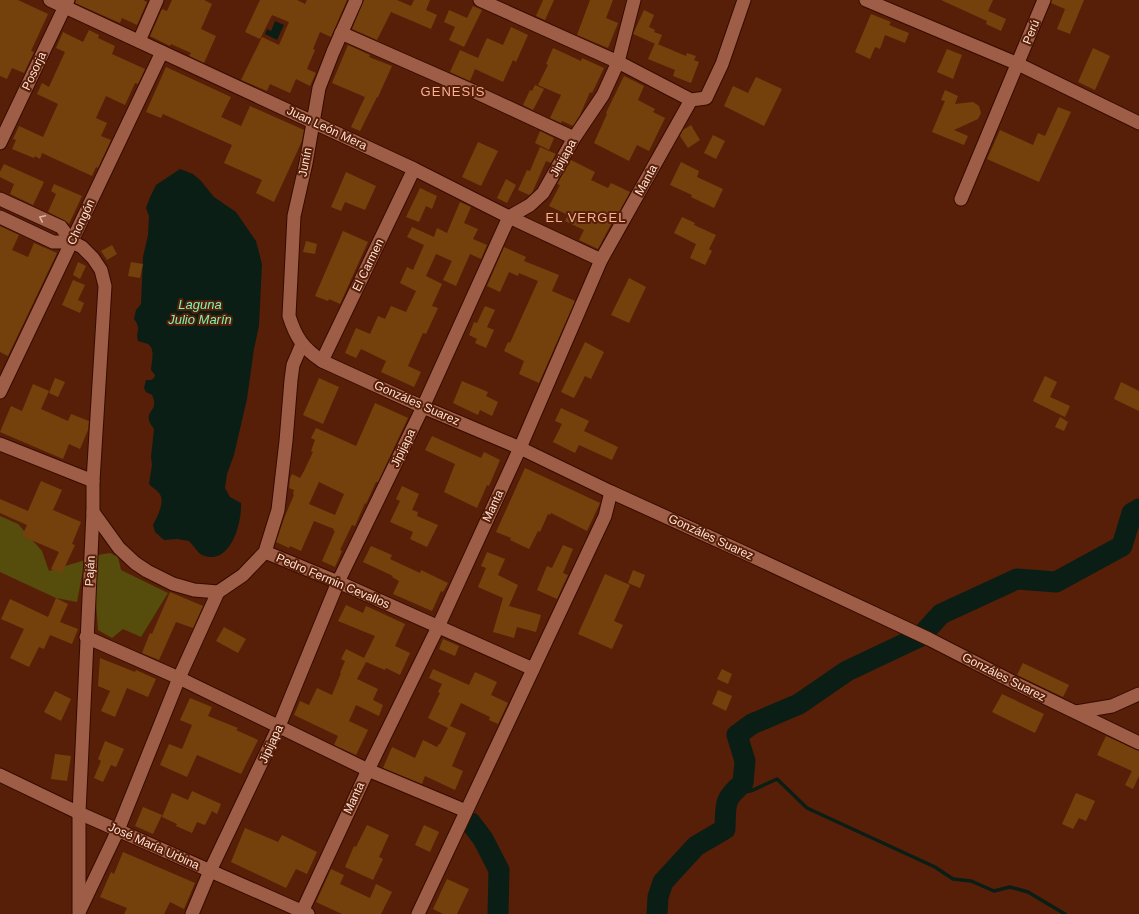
<svg xmlns="http://www.w3.org/2000/svg" width="1139" height="914" font-family="Arial,sans-serif">
  <style>
    .green { fill: #564d0d }
    .water { fill: #0b1e15 }
    .lines { fill: none; stroke-linecap: round; stroke-linejoin: round }
    .stream { stroke: #0b1e15; stroke-width: 3.5 }
    .river { stroke: #0b1e15; stroke-width: 21 }
    .building { fill: #74410d; fill-rule: evenodd }
    .minor-casing { stroke: #350b00; stroke-width: 15 }
    .minor { stroke: #9d5d46; stroke-width: 13 }
    .oneway { stroke: #ddb3a4 }
    .labels { text-anchor: middle; stroke-width: 4; stroke-linejoin: round; paint-order: stroke }
    .street-label { font-size: 12px; fill: #ffe1d6; stroke: #581f08 }
    .neighbourhood-label { font-size: 13px; letter-spacing: 1px; fill: #fab299; stroke: #581f08 }
    .water-label { font-size: 13px; font-style: italic; fill: #75f9ba; stroke: #581f08 }
  </style>
  <rect width="100%" height="100%" fill="#581f08"/>
  <g class="green">
    <polygon points="0,516 18,524 42,551 49,571 85,560 77,602 56,598 0,572"/>
    <polygon points="110,553 118,557 121,570 168,593 141,637 123,629 112,638 98,630 94,575 98,555"/>
  </g>
  <g class="water">
    <polygon points="275,21 284,25 277,40 265,34 267,29 271,31"/>
    <path d="M180 169 193 174 201 181 214 197 236 212 256 241 262 264 259 326 254 349 247 399 234 455 227 474 225 488 230 497 241 503C242 524 230 567 202 555 198 553 193 545 189 541L177 539 164 540 155 532 153 525C157 517 166 501 159 493 156 489 152 488 149 484L152 465 151 457 154 429C139 410 161 413 152 395L146 392 144 388 146 380H151L154 378 155 375 151 370C151 363 156 349 148 344 145 343 141 342 138 341 135 332 142 329 134 319L136 310 141 304 143 257 148 235 149 216 146 208 150 197 156 185Z"/>
  </g>
  <g class="lines">
    <polyline class="stream" points="731,793 751,791 777,779 807,808 935,867 953,879 971,881 994,891 1010,887 1028,892 1065,914"/>
    <g class="river">
      <polyline points="471,823 483,839 499,870 498,914"/>
      <path d="M657 914 658 897 663 882 696 846 725 829C726 804 723 800 743 783L745 761 737 735 752 724 799 704 847 671 921 636 941 614 1017 579 1056 582 1122 546 1132 513 1139 509"/>
    </g>
  </g>
  <g class="building">
    <polygon points="0,0 18,0 48,14 31,51 34,52 24,73 12,68 7,79 0,76"/>
    <polygon points="76,0 143,0 147,2 137,25 122,18 120,23 75,3"/>
    <polygon points="172,0 204,0 212,4 201,29 216,36 204,63 189,56 191,53 171,44 170,46 150,36 162,9 167,11"/>
    <polygon points="260,0 297,0 305,4 307,0 347,0 331,37 320,32 313,49 315,50 307,69 316,73 310,86 296,79 290,93 270,84 267,91 241,80 262,37 279,45 289,22 272,15 260,39 245,32"/>
    <polygon points="364,0 397,0 411,6 414,0 430,0 426,10 437,15 431,29 391,12 377,40 352,29"/>
    <polygon points="543,0 554,0 545,20 536,16"/>
    <polygon points="590,0 613,0 606,18 618,23 608,48 577,35"/>
    <polygon points="941,0 993,0 988,11 1006,19 1001,31 986,24 987,21"/>
    <polygon points="1052,0 1084,0 1070,34 1057,29 1065,9 1051,3"/>
    <polygon points="473,6 482,10 464,47 449,40 455,27 444,22 449,10 467,18"/>
    <polygon points="644,10 654,15 649,27 655,30 654,32 662,35 658,45 633,34"/>
    <polygon points="871,14 891,22 889,25 909,33 905,43 885,35 880,49 875,47 870,59 855,52"/>
    <polygon points="511,27 528,35 516,62 513,60 503,82 475,69 470,81 450,72 460,50 478,58 487,38 503,45"/>
    <polygon points="89,30 99,35 98,38 115,46 112,54 145,69 138,84 135,83 125,105 106,96 96,118 107,123 101,136 111,140 98,168 96,167 92,176 42,153 40,159 35,156 34,158 12,149 16,140 13,139 19,126 43,137 58,104 37,94 42,83 49,87 65,52 56,48 63,32 83,42"/>
    <polygon points="655,43 686,56 687,53 696,56 694,60 699,62 691,83 673,76 675,70 648,59"/>
    <polygon points="348,45 370,55 369,57 392,66 378,97 377,97 360,131 351,127 365,97 332,83"/>
    <polygon points="553,48 581,61 582,58 604,68 592,93 590,92 580,115 573,126 562,121 561,123 550,118 561,95 538,85 548,65 546,64"/>
    <polygon points="1093,48 1110,56 1095,90 1078,82"/>
    <polygon points="947,49 962,55 953,79 937,72"/>
    <polygon points="166,67 231,97 221,117 241,126 250,106 304,130 302,141 274,202 256,193 262,180 224,163 232,145 163,114 161,118 146,112"/>
    <polygon points="624,76 644,86 638,100 655,109 653,112 665,118 649,151 637,145 629,161 594,143 607,114 606,113"/>
    <polygon points="756,77 782,89 764,126 724,106 733,86 748,93"/>
    <polygon points="535,85 544,89 533,110 523,105 530,90 532,91"/>
    <polygon points="945,90 958,96 955,104 973,102 979,106 981,113 978,119 954,130 968,136 964,145 932,132 945,101 941,100"/>
    <polygon points="1058,107 1071,112 1039,182 987,159 1000,130 1033,145 1038,133 1045,136"/>
    <polygon points="691,125 700,140 688,148 680,136 683,130"/>
    <polygon points="540,131 554,138 549,150 535,143"/>
    <polygon points="713,135 725,141 716,159 704,153"/>
    <polygon points="478,142 498,151 481,186 462,177"/>
    <polygon points="540,147 556,154 551,163 546,161 532,193 529,195 518,190 527,170 530,171"/>
    <polygon points="571,160 595,172 591,180 608,188 611,183 630,192 618,214 617,213 598,249 579,240 584,230 565,221 568,215 549,206 560,185 557,184"/>
    <polygon points="681,162 699,171 697,177 723,189 714,208 691,197 692,195 670,185"/>
    <polygon points="4,164 44,182 33,205 10,194 14,184 0,177 0,172"/>
    <polygon points="346,172 376,186 365,210 345,202 341,211 331,207"/>
    <polygon points="506,179 516,185 507,203 497,198"/>
    <polygon points="54,184 82,196 69,224 64,220 48,212 56,194 51,191"/>
    <polygon points="420,188 437,196 432,209 426,206 419,222 406,217"/>
    <polygon points="460,202 471,207 464,223 478,229 473,239 487,245 481,259 470,254 456,286 443,280 452,261 436,254 426,276 442,284 432,306 438,308 426,334 423,333 408,366 421,372 414,387 381,372 386,361 361,349 356,358 345,353 356,328 370,334 378,316 385,319 391,306 406,312 416,291 400,283 407,267 413,270 424,245 407,237 412,227 434,237 437,228 447,233"/>
    <polygon points="682,217 695,223 694,225 716,235 709,249 712,251 705,265 690,258 696,244 674,233"/>
    <polygon points="0,226 19,235 12,250 28,257 34,243 57,253 8,356 0,352"/>
    <polygon points="343,231 368,242 340,304 329,299 328,301 315,296"/>
    <polygon points="306,241 317,244 315,254 303,252"/>
    <polygon points="112,245 117,254 107,260 101,251"/>
    <polygon points="504,247 526,257 524,261 559,275 552,291 575,301 539,383 519,374 524,361 504,351 508,342 510,343 538,281 519,273 518,276 509,272 500,292 487,286"/>
    <polygon points="78,262 86,266 80,279 73,275"/>
    <polygon points="131,262 143,264 140,278 128,276"/>
    <polygon points="629,278 646,287 629,323 611,315"/>
    <polygon points="73,280 85,285 78,300 84,303 80,313 62,305"/>
    <polygon points="485,306 495,310 487,327 494,330 486,348 475,343 477,339 469,335 474,322 477,323"/>
    <polygon points="585,342 604,352 591,379 585,376 574,398 561,392"/>
    <polygon points="1045,376 1057,382 1050,397 1070,406 1065,417 1033,401"/>
    <polygon points="55,378 65,382 58,397 49,393"/>
    <polygon points="319,378 339,387 323,424 303,415"/>
    <polygon points="462,381 488,392 486,396 498,402 492,416 480,410 478,415 453,403"/>
    <polygon points="1121,382 1139,391 1139,411 1114,399"/>
    <polygon points="33,384 49,391 41,409 68,421 71,414 89,421 88,430 80,449 69,444 63,459 0,432 11,406 22,411"/>
    <path d="M375 403 408 418 378 482H376L366 504 365 503 355 526 352 525 340 550 342 551 335 567 322 561 335 531H333L334 529 314 521 301 551 290 546 289 548 276 542 285 516 294 495 293 494 294 490 289 488 290 479 292 474 300 478 304 471 313 452 311 451 315 440 311 438 316 428 356 446ZM319 482 344 494 335 515 309 504Z"/>
    <polygon points="561,408 589,421 584,431 618,447 612,460 579,445 575,453 553,442 562,424 555,421"/>
    <polygon points="1060,417 1068,422 1064,431 1055,427"/>
    <polygon points="432,436 481,458 484,452 500,460 489,486 487,485 477,508 444,492 455,464 425,450"/>
    <polygon points="525,468 600,503 587,531 551,513 550,515 548,514 540,532 538,531 529,549 510,540 511,538 496,532"/>
    <polygon points="41,481 62,490 53,510 81,522 72,544 75,545 62,573 51,569 59,552 22,536 27,525 0,513 0,499 28,511"/>
    <polygon points="402,486 419,494 412,510 418,512 417,516 438,525 427,547 410,539 413,532 390,522 400,501 396,499"/>
    <polygon points="563,545 573,549 563,573 568,575 557,599 537,590 547,566 552,568"/>
    <polygon points="371,546 392,555 390,559 420,573 421,570 448,583 443,592 441,591 432,611 393,594 399,581 392,577 393,576 363,562"/>
    <polygon points="487,552 505,559 498,575 518,585 509,606 541,615 536,632 517,627 514,638 493,632 503,598 478,587 486,568 481,566"/>
    <polygon points="633,570 645,575 640,588 628,583"/>
    <polygon points="605,574 630,585 614,621 623,625 612,649 578,634"/>
    <polygon points="170,592 203,606 193,628 176,622 159,660 142,653 150,633 152,634"/>
    <polygon points="56,598 68,604 60,622 78,629 72,644 50,635 44,649 39,647 29,667 10,658 24,629 1,619 10,599 48,617"/>
    <polygon points="346,605 363,613 366,606 405,624 395,646 410,653 400,675 386,668 385,670 366,662 357,679 378,689 373,700 383,705 379,716 356,705 349,721 368,730 356,755 334,745 338,736 294,715 300,701 309,705 317,688 332,695 341,673 340,673 345,661 341,659 346,649 364,658 375,636 338,621"/>
    <polygon points="224,627 246,639 238,653 216,641"/>
    <polygon points="443,639 459,646 455,656 439,649"/>
    <polygon points="100,658 135,672 136,670 156,679 148,697 127,688 115,717 101,711 110,691 98,686"/>
    <polygon points="1023,663 1069,685 1063,697 1017,675"/>
    <polygon points="433,669 469,685 475,672 497,682 491,695 508,703 498,724 489,720 490,717 461,703 450,726 466,733 452,766 463,771 455,790 425,776 422,784 383,768 392,747 415,758 423,740 437,747 439,744 440,744 448,728 428,718 440,693 438,692 442,684 429,678"/>
    <polygon points="722,669 732,674 728,684 717,679"/>
    <polygon points="718,690 732,696 726,711 712,704"/>
    <polygon points="55,691 71,699 61,721 44,712"/>
    <polygon points="1002,694 1044,714 1035,733 992,712"/>
    <polygon points="190,698 212,707 208,716 238,728 236,730 258,740 241,774 197,755 187,777 160,765 169,744 182,749 192,725 180,720"/>
    <polygon points="1106,736 1139,751 1139,776 1133,789 1125,785 1132,771 1097,755"/>
    <polygon points="105,741 124,749 116,767 111,765 103,782 94,778 101,761 98,759"/>
    <polygon points="55,754 71,756 67,781 51,779"/>
    <polygon points="192,791 221,804 217,814 212,811 205,825 197,822 192,833 176,826 177,824 162,817 172,793 188,800"/>
    <polygon points="1076,793 1095,801 1086,821 1079,818 1073,829 1062,824"/>
    <polygon points="143,807 162,815 153,834 135,826"/>
    <polygon points="367,825 389,835 379,857 383,859 373,880 345,867 354,846 356,847"/>
    <polygon points="424,825 439,832 430,852 415,845"/>
    <polygon points="245,828 278,842 282,835 317,852 307,874 296,869 286,888 231,862"/>
    <polygon points="123,852 195,883 184,909 170,902 164,914 124,914 127,908 100,897 111,872 114,874"/>
    <polygon points="331,869 344,875 340,884 370,898 376,884 392,892 381,914 342,914 316,902"/>
    <polygon points="447,879 469,889 457,914 443,914 433,909"/>
  </g>
  <g class="lines">
    <g class="minor-casing">
      <g id="minor">
        <polyline points="50,0 414,169 509,217 601,260"/>
        <path d="M356 0 333 52 319 88 306 163 294 216 289 316C296 338 303 348 322 361L423 407 520 448 611 492 743 552 929 639 1011 681 1139 743"/>
        <polyline points="480,0 618,62 691,100 706,98 722,64 744,0"/>
        <polyline points="866,0 1018,64 1139,123"/>
        <polyline points="341,33 473,91 574,138"/>
        <polyline points="139,41 157,0"/>
        <polyline points="0,143 68,0"/>
        <polyline points="0,199 61,227 72,242 82,247 93,258 101,270 105,286 93,481 93,512 79,813 79,914"/>
        <polyline points="961,199 1044,0"/>
        <polyline points="0,217 53,242 72,242"/>
        <polyline points="322,361 414,169"/>
        <polyline points="0,392 162,52"/>
        <polyline points="0,444 93,481"/>
        <polyline points="93,512 119,548 135,563 147,571 173,584 194,590 218,592 243,575 265,552 278,510 286,441 291,380 293,365 302,344"/>
        <polyline points="265,552 338,582 533,669"/>
        <polyline points="86,637 179,678 368,770 466,811"/>
        <polyline points="1076,712 1112,706 1139,694"/>
        <polyline points="0,775 79,813 308,914"/>
        <polyline points="80,910 118,830 179,678 218,592"/>
        <polyline points="192,914 210,871 279,726 338,582 423,407 509,217 530,205 543,193 574,138 603,95 618,62 634,0"/>
        <polyline points="301,914 368,770 438,627 520,448 601,260 691,100"/>
        <polyline points="418,914 605,516 611,492"/>
      </g>
    </g>
    <use href="#minor" class="minor"/>
  </g>
  <defs><path id="oneway-chevron" d="M-2-3.5L2.5 0L-2 3.5" fill="none" stroke-width="1.6" stroke-linecap="round" stroke-linejoin="round"/></defs>
  <use class="oneway" href="#oneway-chevron" transform="translate(42 218) rotate(-155)"/>
  <g class="labels">
    <g class="street-label">
      <text transform="translate(1031 32) rotate(-68)" y="4">Perú</text>
      <text transform="translate(34 71) rotate(-65)" y="4">Posorja</text>
      <text transform="translate(327 128) rotate(25)" y="4">Juan León Mera</text>
      <text transform="translate(563 158) rotate(-61)" y="4">Jipijapa</text>
      <text transform="translate(305 162) rotate(-79)" y="4">Junín</text>
      <text transform="translate(646 180) rotate(-61)" y="4">Manta</text>
      <text transform="translate(81 222) rotate(-65)" y="4">Chongón</text>
      <text transform="translate(368 265) rotate(-64)" y="4">El Carmen</text>
      <text transform="translate(417 403) rotate(24)" y="4">Gonzáles Suarez</text>
      <text transform="translate(403 448) rotate(-64)" y="4">Jipijapa</text>
      <text transform="translate(493 506) rotate(-65)" y="4">Manta</text>
      <text transform="translate(711 537) rotate(25)" y="4">Gonzáles Suarez</text>
      <text transform="translate(90 571) rotate(-87)" y="4">Paján</text>
      <text transform="translate(333 581) rotate(23)" y="4">Pedro Fermin Cevallos</text>
      <text transform="translate(1004 677) rotate(27)" y="4">Gonzáles Suarez</text>
      <text transform="translate(271 744) rotate(-65)" y="4">Jipijapa</text>
      <text transform="translate(354 798) rotate(-65)" y="4">Manta</text>
      <text transform="translate(154 846) rotate(24)" y="4">José María Urbina</text>
    </g>
    <g class="neighbourhood-label">
      <text x="453" y="96">GENESIS</text>
      <text x="586" y="222">EL VERGEL</text>
    </g>
    <g class="water-label">
      <text x="200" y="309">Laguna<tspan x="200" dy="15">Julio Marín</tspan></text>
    </g>
  </g>
</svg>
